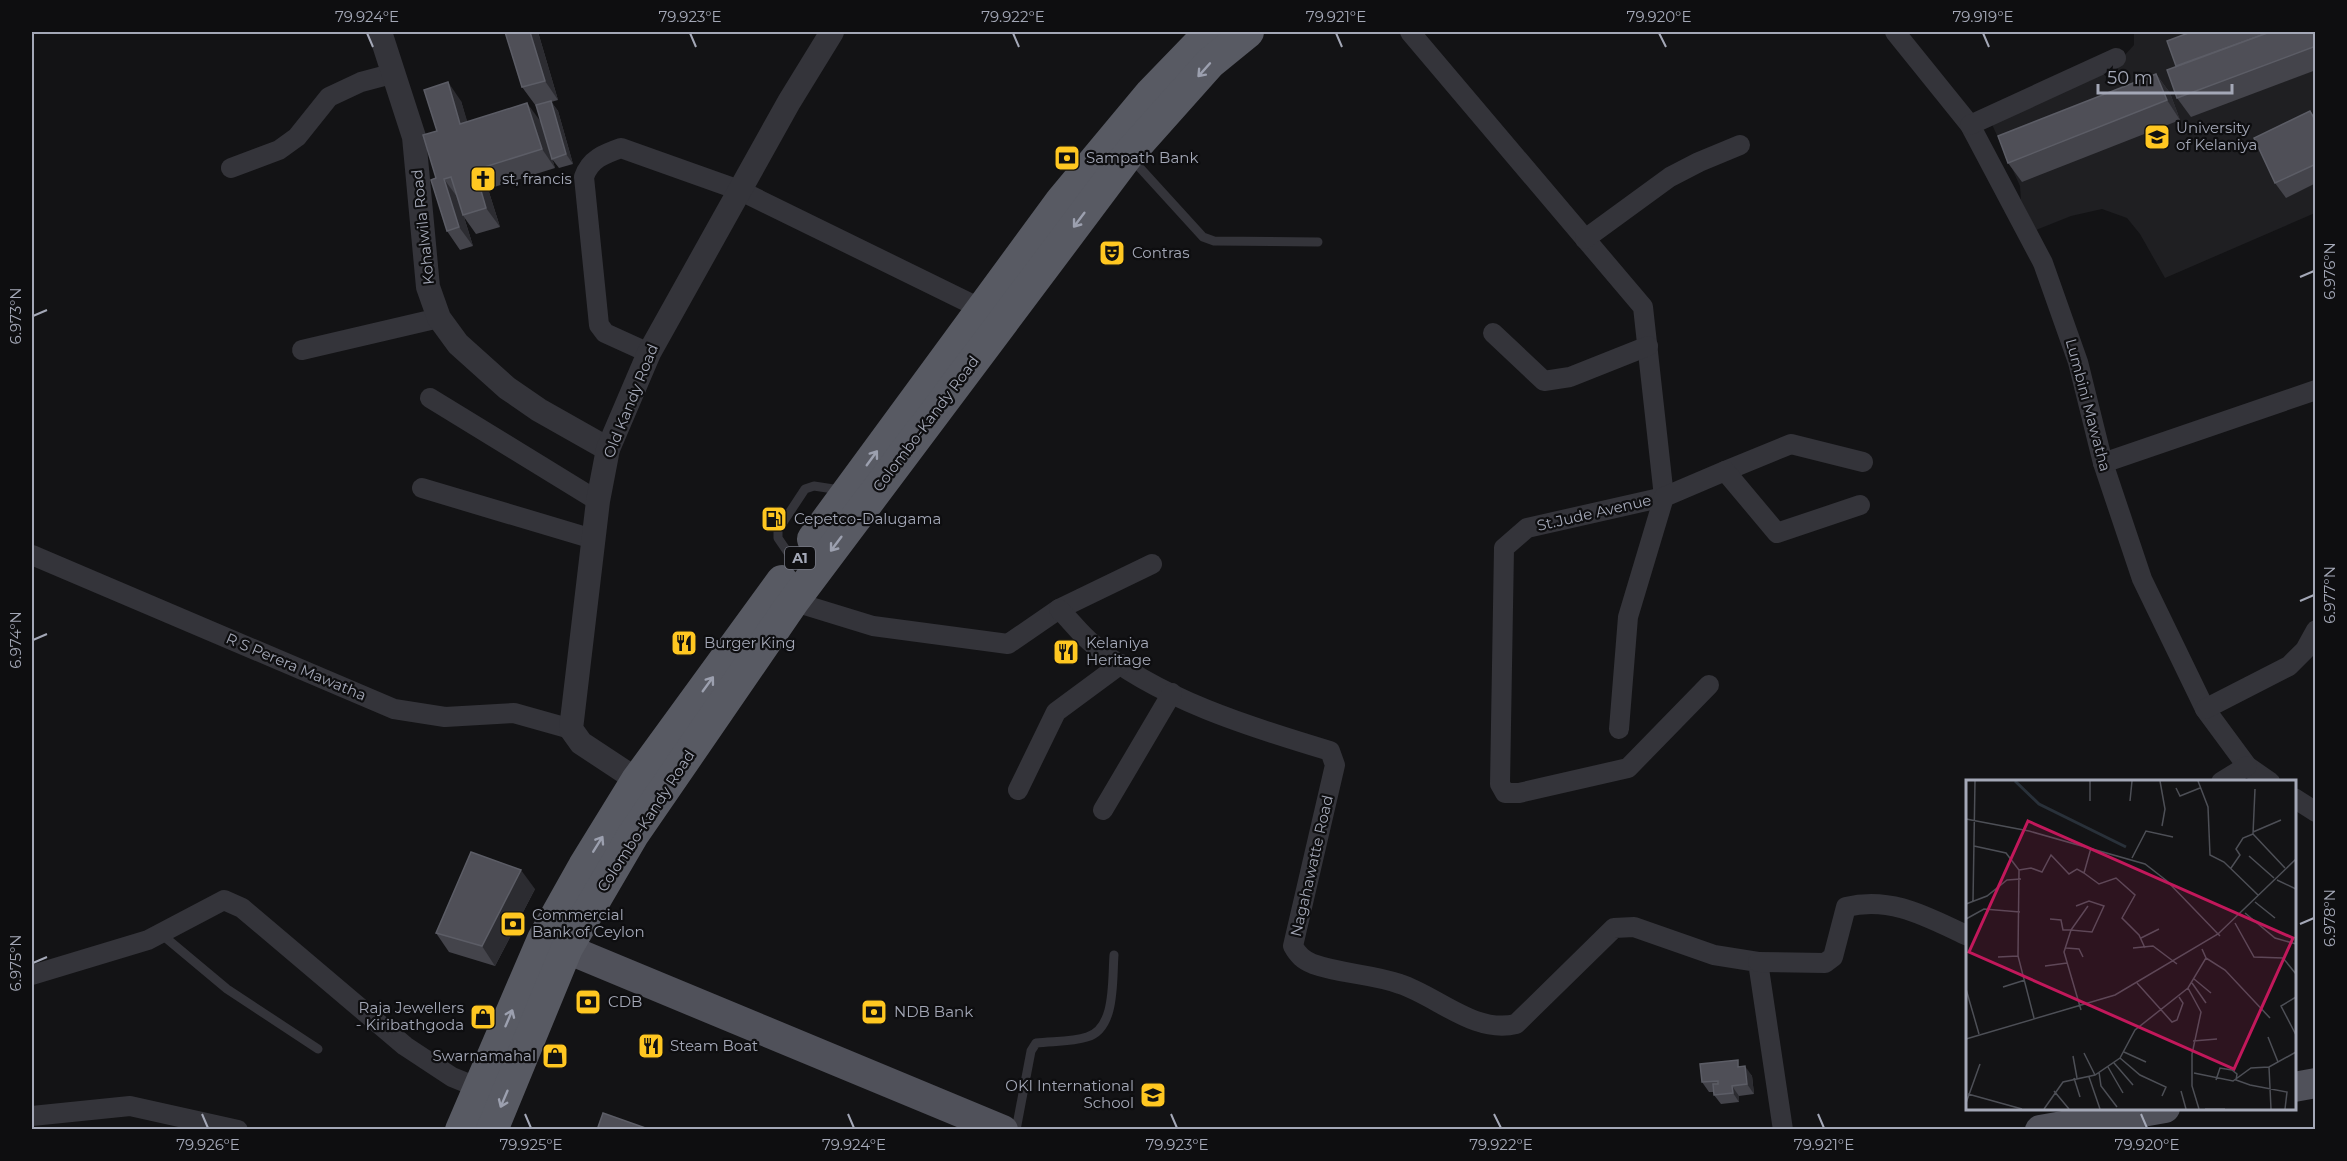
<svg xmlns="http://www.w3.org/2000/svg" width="2347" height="1161" font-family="Montserrat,sans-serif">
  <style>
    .built { fill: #1f1f22 }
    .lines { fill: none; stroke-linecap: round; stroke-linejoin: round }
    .service { stroke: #34343a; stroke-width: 9 }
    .minor { stroke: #34343a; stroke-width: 20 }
    .tertiary { stroke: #34343a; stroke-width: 24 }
    .primary { stroke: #50515a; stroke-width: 30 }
    .trunk { stroke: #585a63; stroke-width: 32 }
    .wall { fill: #44444b }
    .shaded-wall { fill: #2c2c31 }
    .building { fill: #4f4f57; stroke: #5c5d66; stroke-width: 1.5 }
    .oneway { stroke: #9ca0af }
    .ticks { fill: none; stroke: #a4a8b7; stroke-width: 2 }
    .labels { text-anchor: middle; stroke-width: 4.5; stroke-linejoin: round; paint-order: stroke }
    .shield { fill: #0e0e10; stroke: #777a85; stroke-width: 1.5 }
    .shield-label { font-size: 14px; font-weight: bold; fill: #a4a8b7 }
    .poi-label { font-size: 15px; fill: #a4a8b7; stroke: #0e0e10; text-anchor: start }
    .street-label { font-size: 15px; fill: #a4a8b7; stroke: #0e0e10 }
    .inset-river { fill: none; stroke: #29313a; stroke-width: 3 }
    .inset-road { fill: none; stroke: #4d4f56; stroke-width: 1.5 }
    .view { fill: #c2185b; fill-opacity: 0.15; stroke: #c2185b; stroke-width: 3 }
    .inset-edge { fill: none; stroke: #a4a8b7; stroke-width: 3 }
    .neatline { fill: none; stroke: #a4a8b7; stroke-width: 2 }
    .ticks-label { font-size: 15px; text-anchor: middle; fill: #a4a8b7 }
  </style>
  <rect width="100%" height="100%" fill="#131315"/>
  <polygon class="built" points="2134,32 2315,32 2315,213 2165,278 2140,234 2127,218 2102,209 2071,216 2036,230 2021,200 2020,186 1990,120 2122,58 2134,45"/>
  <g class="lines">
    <g class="service">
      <polyline points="1131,158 1203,237 1214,241 1318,242"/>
      <polyline points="795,563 778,538 778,530 805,489 814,486 840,490"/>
      <polyline points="160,933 227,989 318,1049"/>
      <path d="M1016 1130 1031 1051 1036 1043C1052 1041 1072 1042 1087 1037 1116 1029 1112 980 1114 955"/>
    </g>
    <g class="minor">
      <polyline points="1410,32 1643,307 1664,497 1527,528 1504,548 1500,784 1505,793 1519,793 1628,768 1709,685"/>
      <polyline points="1895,32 1970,125 2043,263 2078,362 2103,463 2142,579 2205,709 2247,766 2270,782"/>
      <polyline points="1970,125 2116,58"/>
      <polyline points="231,168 279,150 297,137 329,97 361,82 395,73"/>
      <polyline points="1585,239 1670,177 1699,162 1740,145"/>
      <polyline points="1493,333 1544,381 1570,377 1648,346"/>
      <polyline points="302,350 439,318"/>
      <path d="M649 353 605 333 599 325 584 177C590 159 604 154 621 148L739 190 992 314"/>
      <polyline points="430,398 598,501"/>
      <polyline points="2103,463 2316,390"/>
      <polyline points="1725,471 1791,444 1863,462"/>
      <polyline points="422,488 593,539"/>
      <polyline points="32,555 394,709 445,717 514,713 571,729"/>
      <polyline points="785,599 873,626 1008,644 1059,609 1152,564"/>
      <path d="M1059 609C1071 621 1081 635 1094 645 1155 698 1253 728 1330 751L1335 765 1293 946C1298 955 1303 960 1313 964 1341 974 1372 974 1400 984 1437 996 1474 1034 1516 1024L1614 928 1634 927 1714 955 1758 962 1783 1130"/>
      <polyline points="2205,709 2289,666 2305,650 2316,630"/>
      <polyline points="1619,729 1628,617 1664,497 1725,471 1777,533 1860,505"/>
      <polyline points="2221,782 2247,766"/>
      <polyline points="1018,790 1056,712 1121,664"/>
      <polyline points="2294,798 2316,812"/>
      <polyline points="1103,810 1172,693"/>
      <path d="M1758 962 1825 963 1833 957 1846 907C1892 896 1927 917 1968 936"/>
      <polyline points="32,975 148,940 224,900 242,908 405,1046 452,1077 479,1088"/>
      <polyline points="32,1116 130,1106 238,1130"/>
    </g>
    <g class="tertiary">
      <polyline points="380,32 414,137 428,287 439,318 458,344 507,388 539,410 608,449"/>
      <polyline points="637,780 581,743 571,729 598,501 608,449 649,353 789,102 832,32"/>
    </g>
    <g class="primary">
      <polyline points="543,939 1003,1130"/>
      <polyline points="2294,1087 2316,1083"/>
      <polyline points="2040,1130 2165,1108"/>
    </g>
    <g class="trunk">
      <polyline points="813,539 1061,201 1151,93 1210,32"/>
      <polyline points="461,1130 543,939 584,866 637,780 782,581"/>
      <polyline points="492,1130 567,948 633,835 793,602 1128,155 1210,63 1248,32"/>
    </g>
  </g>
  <g class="wall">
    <polygon points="505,32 538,32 558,100 551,102 558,111 573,164 559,168 552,159 537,106 536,106 522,87"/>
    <polygon points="2316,32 2316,70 2191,117 2177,98 2176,66"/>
    <polygon points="2156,74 2170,93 2180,120 2022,182 2008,163"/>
    <polygon points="461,101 467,122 541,122 555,168 488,189 500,227 476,234 464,217 473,246 460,250 447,231 436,178 437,131"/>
    <polygon points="2310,111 2316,118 2316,183 2286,198 2275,183"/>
    <polygon points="535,889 495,966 449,952 436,933"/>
    <polygon points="1742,1066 1752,1076 1754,1094 1739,1096 1739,1102 1721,1104 1714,1095 1714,1092 1709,1092 1702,1082"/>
  </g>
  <g class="shaded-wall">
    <polygon points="530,32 538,32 558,100 545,81"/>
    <polygon points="2156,74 2170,93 2180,120 2167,100"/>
    <polygon points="448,82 461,101 474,143 460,124"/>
    <polygon points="551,101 558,111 573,164 566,154"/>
    <polygon points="527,103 541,122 555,168 542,149"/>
    <polygon points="475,170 488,189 500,227 486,208"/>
    <polygon points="444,179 458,198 473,246 459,227"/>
    <polygon points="521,870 535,889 495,966 482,946"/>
    <polygon points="1745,1066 1752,1076 1754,1094 1747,1084"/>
    <polygon points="1732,1086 1739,1096 1739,1102 1733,1093"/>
  </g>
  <g class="building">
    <polygon points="505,32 530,32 545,81 522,87"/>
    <polygon points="2191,32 2270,32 2176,66 2167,41"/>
    <polygon points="2270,32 2316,32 2316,46 2177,98 2167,70"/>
    <polygon points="2156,74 2167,100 2008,163 1998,136"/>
    <polygon points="448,82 460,124 527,103 542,149 475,170 486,208 463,215 451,177 444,179 459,227 447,231 431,180 436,178 423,135 437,131 424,90"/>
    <polygon points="551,101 566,154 552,159 536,105"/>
    <polygon points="2310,111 2316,122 2316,164 2275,183 2254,138"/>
    <polygon points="471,852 521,870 482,946 436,933"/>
    <polygon points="1738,1060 1738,1067 1745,1066 1747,1084 1732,1086 1733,1093 1714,1095 1713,1084 1718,1084 1718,1081 1702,1082 1700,1064"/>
    <polygon points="603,1113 651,1130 597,1130"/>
  </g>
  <defs><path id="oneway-shaft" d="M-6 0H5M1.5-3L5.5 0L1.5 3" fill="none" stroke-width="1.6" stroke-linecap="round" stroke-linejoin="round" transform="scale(1.5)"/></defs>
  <g class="oneway">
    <use href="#oneway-shaft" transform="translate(1204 70) rotate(132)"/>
    <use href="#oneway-shaft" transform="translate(1079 220) rotate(127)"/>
    <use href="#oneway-shaft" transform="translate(872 458) rotate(-54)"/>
    <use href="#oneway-shaft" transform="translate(836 544) rotate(127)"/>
    <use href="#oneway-shaft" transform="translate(708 684) rotate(-54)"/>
    <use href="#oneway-shaft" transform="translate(598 844) rotate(-58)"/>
    <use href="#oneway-shaft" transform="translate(509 1018) rotate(-67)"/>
    <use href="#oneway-shaft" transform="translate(504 1099) rotate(113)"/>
  </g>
  <path class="ticks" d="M367 33 373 47M690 33 696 47M1013 33 1019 47M1336 33 1342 47M1659 33 1666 47M1983 33 1989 47M2300 277 2314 271M33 316 47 310M2300 601 2314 595M33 640 47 634M2300 924 2314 918M33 963 47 957M202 1114 208 1128M525 1114 531 1128M848 1114 854 1128M1171 1114 1177 1128M1494 1114 1501 1128M1818 1114 1824 1128M2141 1114 2147 1128"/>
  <defs>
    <g id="university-square" transform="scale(1.35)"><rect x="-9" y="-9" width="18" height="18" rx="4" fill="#ffc721" stroke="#0e0e10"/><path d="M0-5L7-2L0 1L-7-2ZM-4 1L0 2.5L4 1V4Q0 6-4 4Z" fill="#111"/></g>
    <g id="bank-square" transform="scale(1.35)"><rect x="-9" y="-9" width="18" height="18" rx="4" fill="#ffc721" stroke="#0e0e10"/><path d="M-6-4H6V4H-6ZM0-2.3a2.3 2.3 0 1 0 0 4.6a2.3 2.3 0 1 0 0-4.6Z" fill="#111"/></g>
    <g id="church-square" transform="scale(1.35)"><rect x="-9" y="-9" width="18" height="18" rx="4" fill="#ffc721" stroke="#0e0e10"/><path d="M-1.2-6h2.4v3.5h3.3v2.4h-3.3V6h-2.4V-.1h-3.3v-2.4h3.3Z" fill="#111"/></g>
    <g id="theatre-square" transform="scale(1.35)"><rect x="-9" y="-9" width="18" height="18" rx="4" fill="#ffc721" stroke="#0e0e10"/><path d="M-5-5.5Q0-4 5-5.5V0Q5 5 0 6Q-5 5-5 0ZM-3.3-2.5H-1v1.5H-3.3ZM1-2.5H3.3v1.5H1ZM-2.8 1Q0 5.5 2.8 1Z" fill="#111"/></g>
    <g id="fuel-square" transform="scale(1.35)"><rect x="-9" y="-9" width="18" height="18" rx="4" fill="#ffc721" stroke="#0e0e10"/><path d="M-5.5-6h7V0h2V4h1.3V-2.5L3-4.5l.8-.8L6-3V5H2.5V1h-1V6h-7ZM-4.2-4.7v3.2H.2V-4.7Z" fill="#111"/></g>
    <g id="restaurant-square" transform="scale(1.35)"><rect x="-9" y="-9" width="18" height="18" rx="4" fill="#ffc721" stroke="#0e0e10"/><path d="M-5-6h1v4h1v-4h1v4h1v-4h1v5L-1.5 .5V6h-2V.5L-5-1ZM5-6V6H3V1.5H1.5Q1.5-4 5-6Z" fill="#111"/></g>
    <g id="shop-square" transform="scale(1.35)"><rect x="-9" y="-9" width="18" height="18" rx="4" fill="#ffc721" stroke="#0e0e10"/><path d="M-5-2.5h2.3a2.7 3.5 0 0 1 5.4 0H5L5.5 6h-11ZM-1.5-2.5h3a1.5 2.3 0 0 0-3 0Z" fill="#111"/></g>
    <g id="school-square" transform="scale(1.35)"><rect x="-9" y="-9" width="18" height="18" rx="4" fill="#ffc721" stroke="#0e0e10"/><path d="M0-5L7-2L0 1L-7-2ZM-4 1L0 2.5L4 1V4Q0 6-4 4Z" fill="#111"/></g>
  </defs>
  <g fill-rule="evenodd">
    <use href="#university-square" x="2157" y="137"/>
    <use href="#bank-square" x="1067" y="158"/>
    <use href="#church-square" x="483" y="179"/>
    <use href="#theatre-square" x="1112" y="253"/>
    <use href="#fuel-square" x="774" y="519"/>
    <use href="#restaurant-square" x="684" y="643"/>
    <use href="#restaurant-square" x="1066" y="652"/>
    <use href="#bank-square" x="513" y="924"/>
    <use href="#bank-square" x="588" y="1002"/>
    <use href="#bank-square" x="874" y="1012"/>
    <use href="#shop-square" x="483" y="1017"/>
    <use href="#restaurant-square" x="651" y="1046"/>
    <use href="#shop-square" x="555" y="1056"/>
    <use href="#school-square" x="1153" y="1095"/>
  </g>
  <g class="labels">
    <rect class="shield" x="785" y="547" width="30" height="22" rx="4.5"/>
    <g class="shield-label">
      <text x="800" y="563">A1</text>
    </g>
    <g class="poi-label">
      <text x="2176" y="133">University<tspan x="2176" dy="17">of Kelaniya</tspan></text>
      <text x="1086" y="163">Sampath Bank</text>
      <text x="502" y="184">st, francis</text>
      <text x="1132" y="258">Contras</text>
      <text x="794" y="524">Cepetco-Dalugama</text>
      <text x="704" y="648">Burger King</text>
      <text x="1086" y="648">Kelaniya<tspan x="1086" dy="17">Heritage</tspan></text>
      <text x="532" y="920">Commercial<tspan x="532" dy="17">Bank of Ceylon</tspan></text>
      <text x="608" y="1007">CDB</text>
      <text x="464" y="1013" text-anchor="end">Raja Jewellers<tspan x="464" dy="17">- Kiribathgoda</tspan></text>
      <text x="894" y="1017">NDB Bank</text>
      <text x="670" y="1051">Steam Boat</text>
      <text x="536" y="1061" text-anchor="end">Swarnamahal</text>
      <text x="1134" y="1091" text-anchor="end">OKI International<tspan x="1134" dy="17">School</tspan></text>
    </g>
    <g class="street-label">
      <text transform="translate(423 227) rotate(-96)" y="5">Kohalwila Road</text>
      <text transform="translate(631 401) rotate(-68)" y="5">Old Kandy Road</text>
      <text transform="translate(2088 405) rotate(75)" y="5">Lumbini Mawatha</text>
      <text transform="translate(926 424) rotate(-53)" y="5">Colombo-Kandy Road</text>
      <text transform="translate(1594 513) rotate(-13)" y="5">St.Jude Avenue</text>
      <text transform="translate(296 667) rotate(23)" y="5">R S Perera Mawatha</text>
      <text transform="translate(646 821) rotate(-57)" y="5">Colombo-Kandy Road</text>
      <text transform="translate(1312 866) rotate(-77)" y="5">Nagahawatte Road</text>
    </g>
  </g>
  <g transform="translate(1966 780)">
    <rect width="330" height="330" fill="#131315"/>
    <path class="inset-river" d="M49 1 73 24 160 67"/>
    <path class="inset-road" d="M194 1 199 29 196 46M232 1 242 27 244 75 258 82 292 115M210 8 214 16 234 8M289 9 287 54 319 88M124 21V1M164 21 166 1M0 39 63 51 179 84 201 101 254 156M287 52 315 40M8 66 40 73 53 90 52 176 68 238M125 68 118 93 133 104 150 98 169 115 156 138 173 155 179 168M283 76 308 98M166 78 180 51 207 57M265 88 274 75 270 69 277 58 287 54M53 90 65 88 76 92 85 75 103 94 111 89 118 93M311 100 330 109M7 121 9 1M289 122 309 138M0 124 21 116 41 100 55 99M110 126 123 121 138 126 126 152 105 150 98 172 115 230M279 133 309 158 330 164M0 139 18 129 54 132M84 139 95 140 97 150H105L122 126M269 143 288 177 317 178 330 194M175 158 193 149M100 168 113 169 117 177M167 168 187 166 211 184M32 177 52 176M240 178 259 190 304 238M79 186 101 183M228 199 245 213M171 203 206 242 211 240 217 223 213 217M226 203 240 223M37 207 59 200M222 208 235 232 226 274V306L233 329M0 209 13 254M330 217 315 226 330 255M302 257 312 282M0 259 149 215 252 154 330 79M227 261 251 259M158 272 180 282M118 273 129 295M107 276 111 298M154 278 174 295 200 307 196 316M148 283 167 305M142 287 157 313M303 287 305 329M133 292 135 306 151 327M228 293 267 301 285 288 303 287 330 272M123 297 134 329M108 298 114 317M250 300 254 288 266 290 271 294 270 300 284 305 321 312 319 329M88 311 103 329M215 311 220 329M2 314 56 329M0 323 14 284M78 329 97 302 129 295 154 278 169 250 222 208 240 178 236 169M239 329H259"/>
    <path class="view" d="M62 41 327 158 268 289 3 172Z"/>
    <rect width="330" height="330" class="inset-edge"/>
  </g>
  <rect width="2347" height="1161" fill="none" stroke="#0e0e10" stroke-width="66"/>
  <path d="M2098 84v9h134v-9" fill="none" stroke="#a4a8b7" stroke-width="3"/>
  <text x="2107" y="84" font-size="18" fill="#a4a8b7" stroke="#0e0e10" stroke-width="4.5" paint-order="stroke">50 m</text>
  <rect x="33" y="33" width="2281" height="1095" class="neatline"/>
  <g class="ticks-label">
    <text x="367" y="22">79.924°E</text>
    <text x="690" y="22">79.923°E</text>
    <text x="1013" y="22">79.922°E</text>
    <text x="1336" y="22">79.921°E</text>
    <text x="1659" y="22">79.920°E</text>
    <text x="1983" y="22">79.919°E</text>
    <text transform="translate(2330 271) rotate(-90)" y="5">6.976°N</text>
    <text transform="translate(16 316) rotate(-90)" y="5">6.973°N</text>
    <text transform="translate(2330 595) rotate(-90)" y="5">6.977°N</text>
    <text transform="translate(16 640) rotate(-90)" y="5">6.974°N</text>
    <text transform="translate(2330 918) rotate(-90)" y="5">6.978°N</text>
    <text transform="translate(16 963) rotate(-90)" y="5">6.975°N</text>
    <text x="208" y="1150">79.926°E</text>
    <text x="531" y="1150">79.925°E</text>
    <text x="854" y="1150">79.924°E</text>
    <text x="1177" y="1150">79.923°E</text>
    <text x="1501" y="1150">79.922°E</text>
    <text x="1824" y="1150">79.921°E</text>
    <text x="2147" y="1150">79.920°E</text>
  </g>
</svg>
